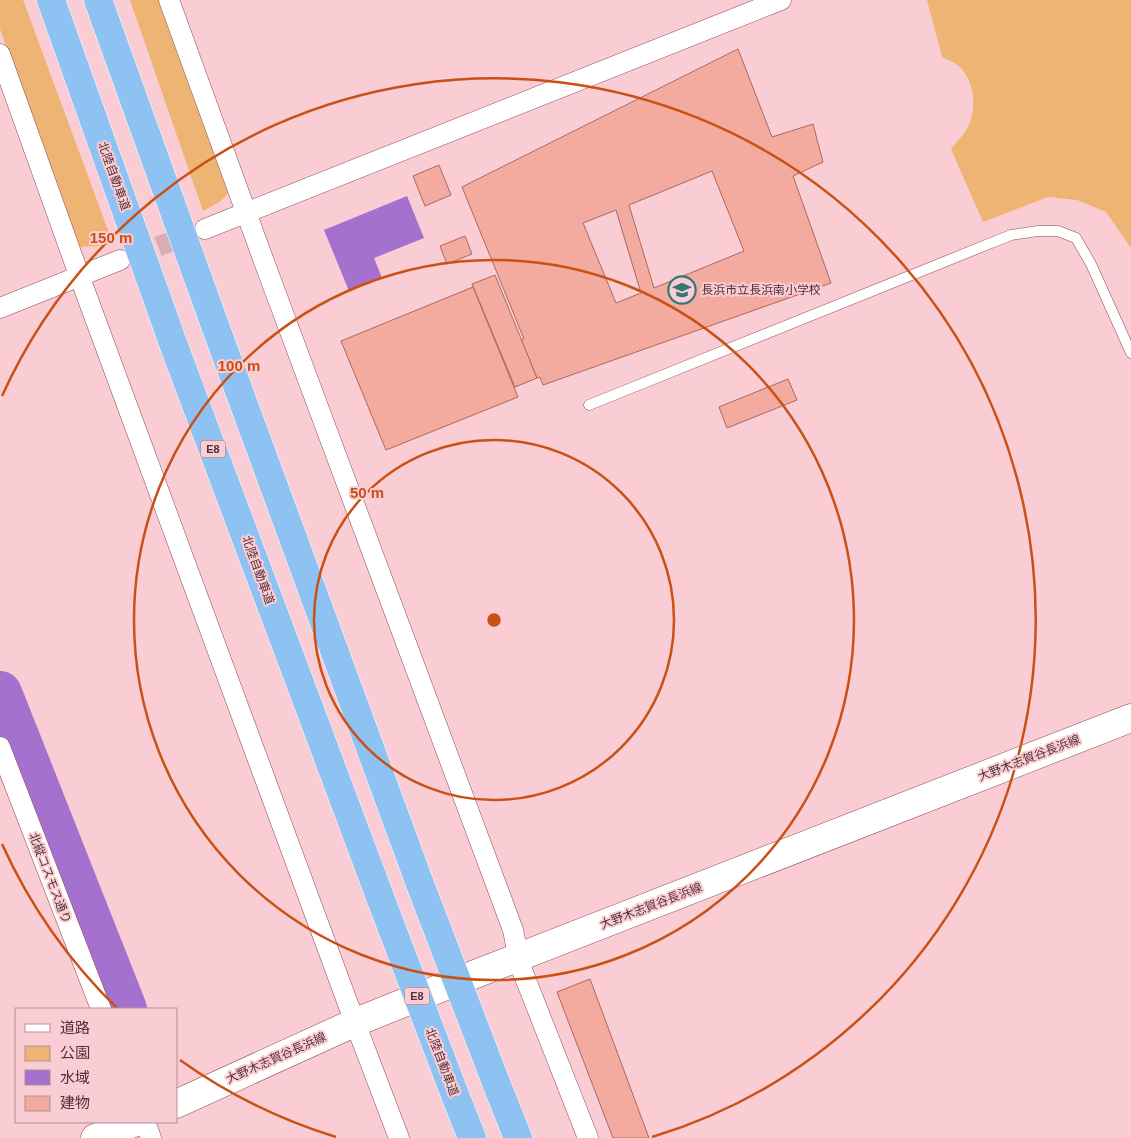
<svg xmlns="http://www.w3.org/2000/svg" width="1131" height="1138" font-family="Arial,'Noto Sans JP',sans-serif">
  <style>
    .green { fill: #eeb474 }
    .water { fill: #a471ce }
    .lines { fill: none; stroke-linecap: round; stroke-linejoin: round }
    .river { stroke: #a471ce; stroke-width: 44 }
    .building { fill: #f3aba0; stroke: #ab685f; fill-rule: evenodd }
    .street-tunnel { stroke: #d8adb4; stroke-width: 20; stroke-dasharray: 20 10; stroke-linecap: butt }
    .lane-casing { stroke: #8b4b58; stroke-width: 11 }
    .street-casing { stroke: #8b4b58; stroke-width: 21 }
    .secondary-casing { stroke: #8b4b58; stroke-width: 29 }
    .highway-casing { stroke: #fff; stroke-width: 29 }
    .lane { stroke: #fff; stroke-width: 10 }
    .street { stroke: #fff; stroke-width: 20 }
    .secondary { stroke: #fff; stroke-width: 28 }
    .highway { stroke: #8ec2f3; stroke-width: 28 }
    .highway-bridge-casing { stroke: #fff; stroke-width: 29; stroke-linecap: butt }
    .highway-bridge { stroke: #8ec2f3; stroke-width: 28 }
    .ring { fill: none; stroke: #ca5115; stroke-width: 2.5 }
    .labels { text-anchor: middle; stroke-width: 4; stroke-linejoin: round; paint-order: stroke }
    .shield { fill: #faccd3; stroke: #836066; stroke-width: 1 }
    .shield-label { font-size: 11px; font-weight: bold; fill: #503237 }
    .street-label { font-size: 12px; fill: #503237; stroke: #faccd3 }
    .poi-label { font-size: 12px; fill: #503237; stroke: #faccd3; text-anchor: start }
    .centre { fill: #ca5115; stroke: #faccd3; stroke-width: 2.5 }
    .ring-label { font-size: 15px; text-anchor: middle; font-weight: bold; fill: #ca5115; stroke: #faccd3; stroke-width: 4; stroke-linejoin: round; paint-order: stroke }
  </style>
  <rect width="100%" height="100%" fill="#faccd3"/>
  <g class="green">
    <polygon points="0,0 23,0 112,241 98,246 77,247 0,29"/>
    <polygon points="130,0 164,0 230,191 221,201 203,211"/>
    <path d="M927 0H1131V248L1106 212 1077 200 1048 197 983 222 951 149C956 142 964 135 968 127 977 107 975 82 959 66 954 62 948 60 942 57Z"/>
  </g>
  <polygon class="water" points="407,196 424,238 374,258 382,278 349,291 324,230"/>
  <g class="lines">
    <polyline class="river" points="0,693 125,1009"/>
  </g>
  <g class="building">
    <path d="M738 49 772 137 813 124 823 162 793 176 831 283 543 385 540 377 537 378 521 340 524 339 462 187ZM712 171 744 251 654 288 629 205ZM616 210 641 293 616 303 583 223Z"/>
    <polygon points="439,165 451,195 425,206 413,176"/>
    <polygon points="465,236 472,254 447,264 440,246"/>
    <polygon points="495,275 537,378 515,387 472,284"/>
    <polygon points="473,287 518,397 386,450 341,341"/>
    <polygon points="788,379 797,400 727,428 719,407"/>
    <polygon points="590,979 649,1138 613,1138 557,992"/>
  </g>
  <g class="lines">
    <polyline class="street-tunnel" points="130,257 196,232"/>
    <g class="lane-casing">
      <polyline id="lane" points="589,405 1011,235 1038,231 1058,231 1076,238 1091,264 1131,353"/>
    </g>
    <g class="street-casing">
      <g id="street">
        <polyline points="169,0 266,267 513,930 520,965 588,1138"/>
        <polyline points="0,54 79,275 351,1012 399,1138"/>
        <polyline points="205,229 781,0"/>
        <polyline points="0,308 120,260"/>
        <polyline points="0,747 101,1009"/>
        <polyline points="145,1122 151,1138"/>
      </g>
    </g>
    <g class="secondary-casing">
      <g id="secondary">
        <polyline points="176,1104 356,1022 483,971 1131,718"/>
        <polyline points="95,1138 136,1122"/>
      </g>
    </g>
    <g class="highway-casing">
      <g id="highway">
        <polyline points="51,0 174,346 380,897"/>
        <polyline points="98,0 217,331 420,884"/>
        <polyline points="495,1080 518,1138"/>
        <polyline points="455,1095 472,1138"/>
      </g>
    </g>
    <use href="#lane" class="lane"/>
    <use href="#street" class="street"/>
    <use href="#secondary" class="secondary"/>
    <use href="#highway" class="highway"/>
    <g class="highway-bridge-casing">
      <g id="highway-bridge">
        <polyline points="420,884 495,1080"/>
        <polyline points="380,897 455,1095"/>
      </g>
    </g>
    <use href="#highway-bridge" class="highway-bridge"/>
  </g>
  <g class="ring">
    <circle cx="494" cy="620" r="180"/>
    <circle cx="494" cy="620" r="360"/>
    <path d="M336 1137A541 541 0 0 1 180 1060M118 1009A541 541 0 0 1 2 844M2 396A541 541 0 1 1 652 1137"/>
  </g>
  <defs>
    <g id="school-ring" transform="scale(1.4375)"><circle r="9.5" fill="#faccd3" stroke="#307873" stroke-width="1.5"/><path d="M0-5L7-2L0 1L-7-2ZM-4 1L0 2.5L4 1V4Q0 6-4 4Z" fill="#307873"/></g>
  </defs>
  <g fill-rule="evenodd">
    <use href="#school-ring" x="682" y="290"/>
  </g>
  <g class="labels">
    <g class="shield">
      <rect x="200.5" y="440.5" width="25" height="17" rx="4"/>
      <rect x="404.5" y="987.5" width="25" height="17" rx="4"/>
    </g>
    <g class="shield-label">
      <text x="213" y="453">E8</text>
      <text x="417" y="1000">E8</text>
    </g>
    <g class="street-label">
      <text transform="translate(114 176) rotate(70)" y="4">北陸自動車道</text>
      <text transform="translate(258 570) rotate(70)" y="4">北陸自動車道</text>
      <text transform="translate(1029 758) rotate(-21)" y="4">大野木志賀谷長浜線</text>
      <text transform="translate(50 878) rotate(69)" y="4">北縦コスモス通り</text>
      <text transform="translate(651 906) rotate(-21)" y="4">大野木志賀谷長浜線</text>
      <text transform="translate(276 1058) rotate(-24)" y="4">大野木志賀谷長浜線</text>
      <text transform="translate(442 1062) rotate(69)" y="4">北陸自動車道</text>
    </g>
    <g class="poi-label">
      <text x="701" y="294">長浜市立長浜南小学校</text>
    </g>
  </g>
  <circle cx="494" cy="620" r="8" class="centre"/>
  <g class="ring-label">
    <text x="111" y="243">150 m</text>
    <text x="239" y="371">100 m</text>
    <text x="367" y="498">50 m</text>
  </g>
  <rect x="15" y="1008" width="162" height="115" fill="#faccd3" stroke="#b68e95"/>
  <rect x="25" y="1024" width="25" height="8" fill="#ffffff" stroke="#b68e95"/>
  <text x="60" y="1033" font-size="15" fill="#503237">道路</text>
  <rect x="25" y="1046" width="25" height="15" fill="#eeb474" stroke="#b68e95"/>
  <text x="60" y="1058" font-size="15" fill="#503237">公園</text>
  <rect x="25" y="1070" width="25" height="15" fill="#a471ce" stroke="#b68e95"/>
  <text x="60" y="1083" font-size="15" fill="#503237">水域</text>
  <rect x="25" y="1096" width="25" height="15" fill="#f3aba0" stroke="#b68e95"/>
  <text x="60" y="1108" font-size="15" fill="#503237">建物</text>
</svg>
